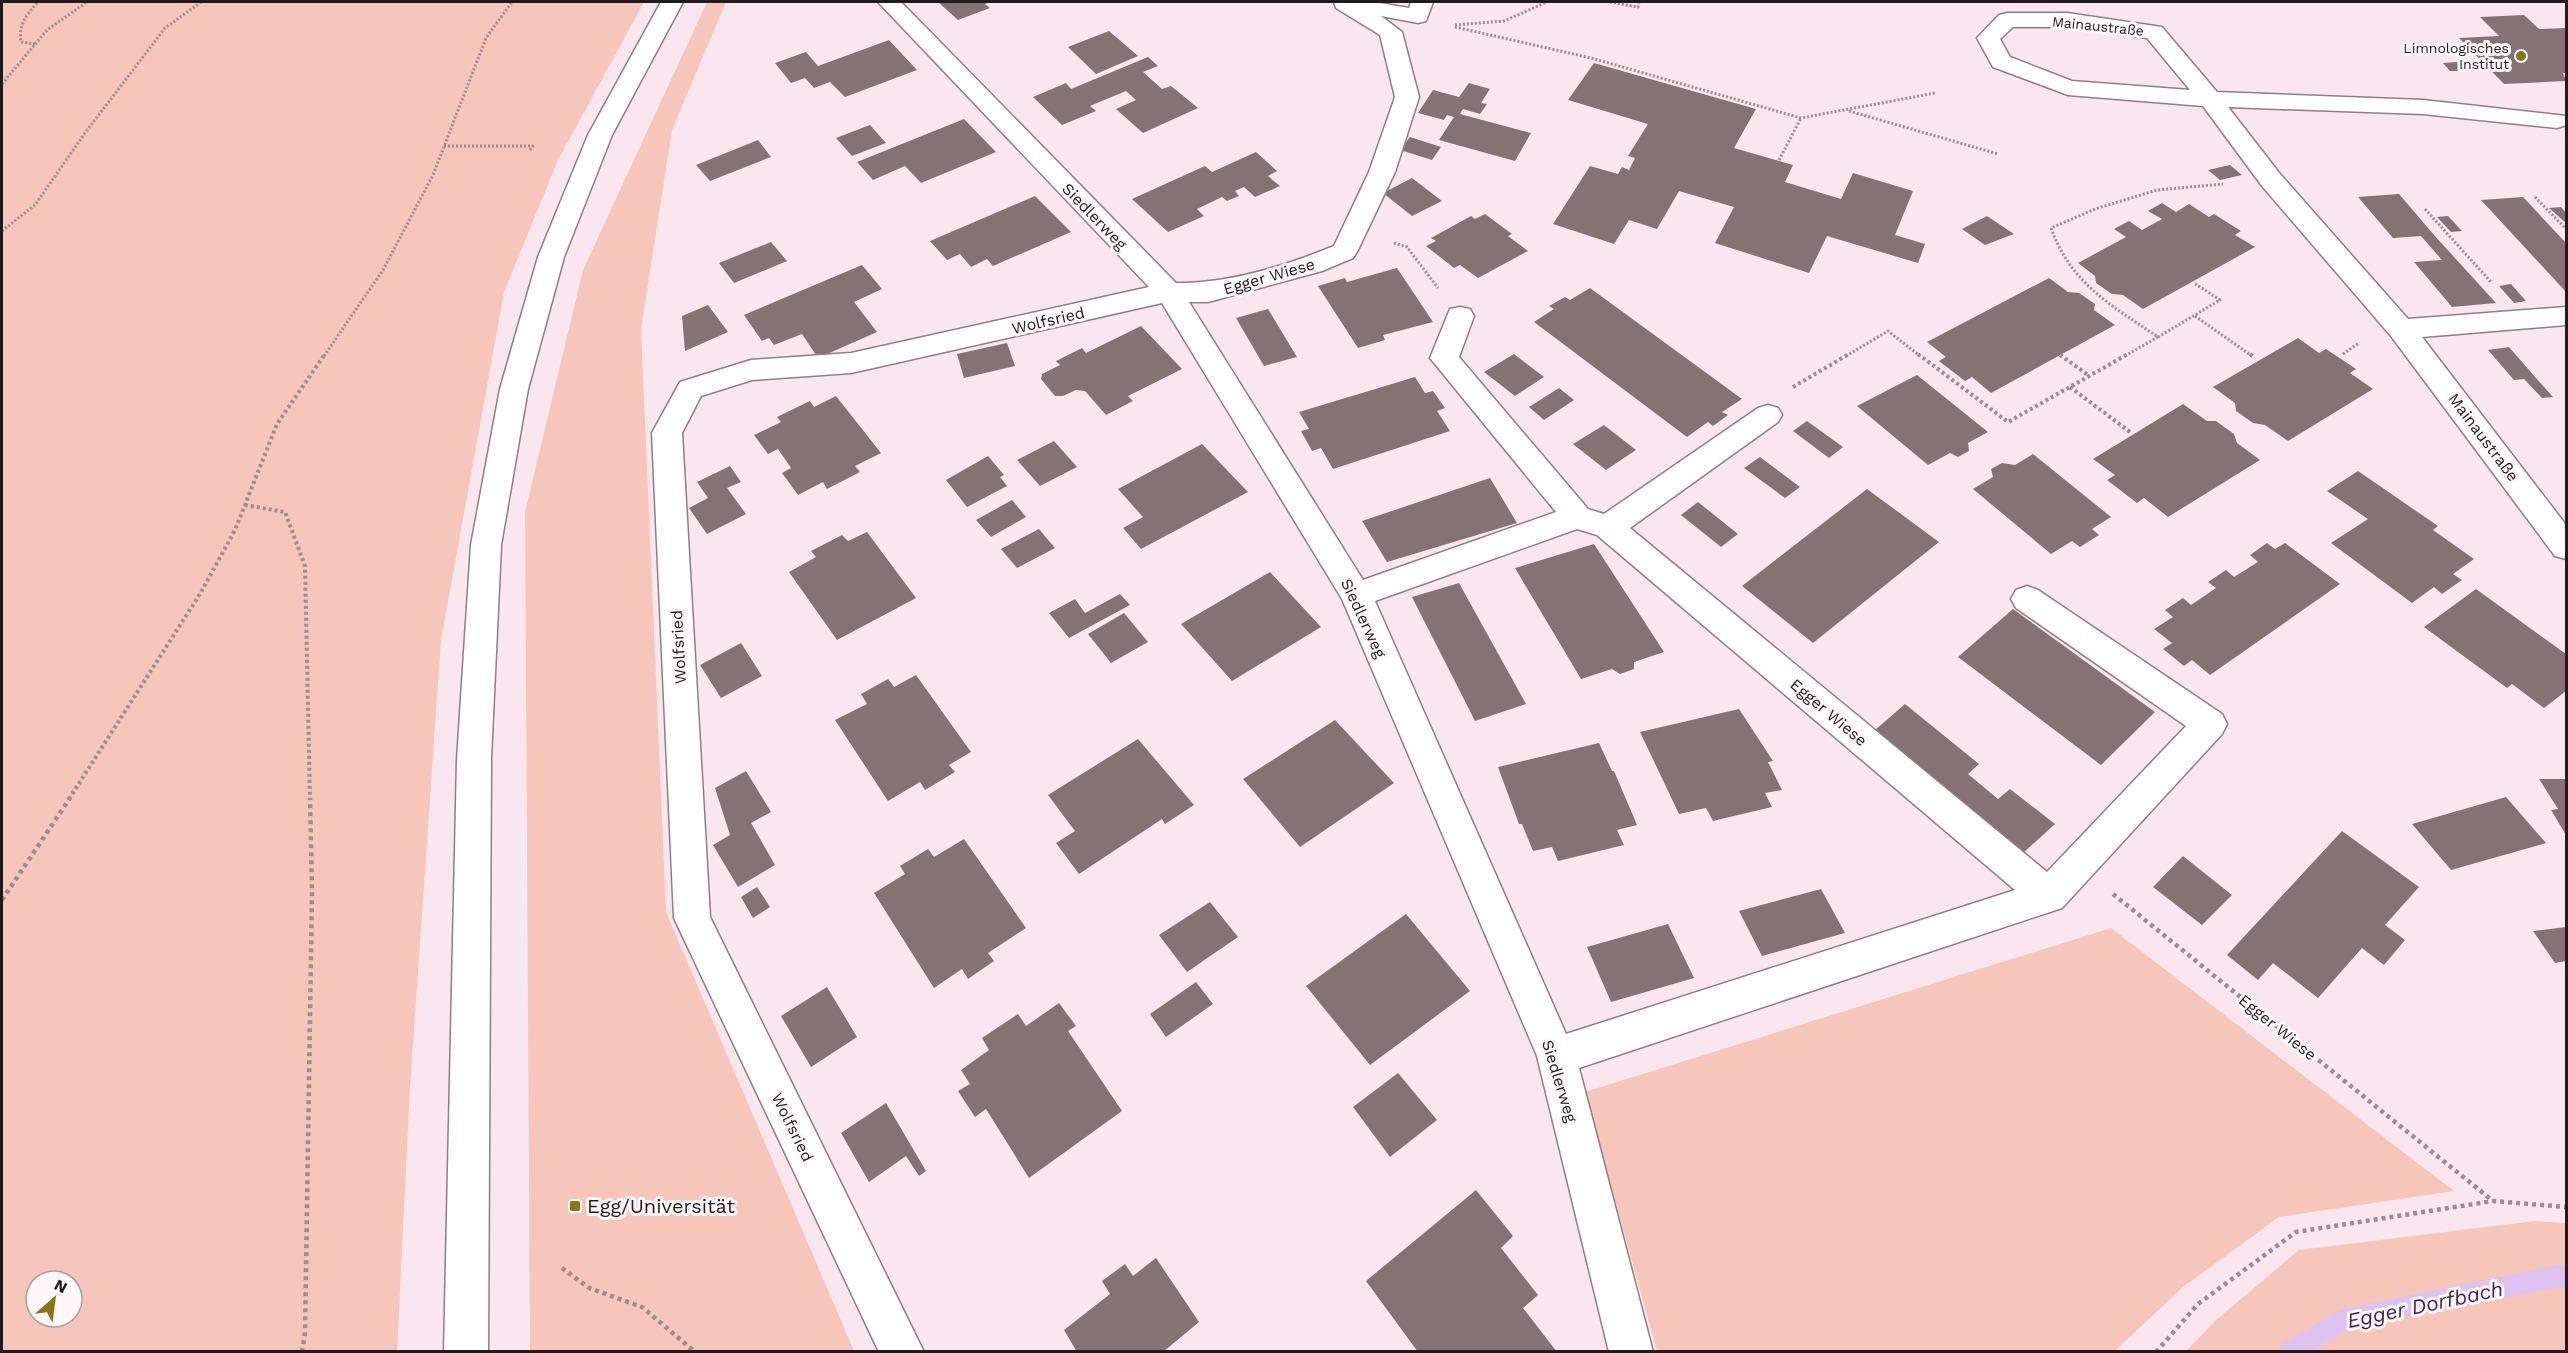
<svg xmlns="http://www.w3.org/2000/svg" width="2568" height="1353" font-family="'Work Sans',sans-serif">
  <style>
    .green { fill: #f7c6bb; fill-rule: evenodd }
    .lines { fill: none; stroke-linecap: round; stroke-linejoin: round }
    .stream { fill: #dec3f1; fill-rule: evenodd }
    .building { fill: #857274 }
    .minor-casing { stroke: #907e85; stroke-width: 3 }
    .major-casing { stroke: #907e85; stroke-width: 3 }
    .path-far2 { stroke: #9b8d93; stroke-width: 3; stroke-dasharray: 2 2; stroke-linecap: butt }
    .path-far1 { stroke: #9b8d93; stroke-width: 4; stroke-dasharray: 3 3; stroke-linecap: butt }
    .path { stroke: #9b8d93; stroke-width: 4.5; stroke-dasharray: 4 4; stroke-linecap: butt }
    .minor { fill: #fff; fill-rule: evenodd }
    .major { fill: #fff; fill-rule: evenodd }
    .poi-dot { fill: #8b7519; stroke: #fff7fa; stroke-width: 2 }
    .labels { text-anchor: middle; stroke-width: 6; stroke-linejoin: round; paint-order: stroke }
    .far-street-label { font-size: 14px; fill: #221b1e; stroke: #fff7fa }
    .far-poi-label { font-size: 14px; fill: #221b1e; stroke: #fff7fa; text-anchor: end }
    .street-label { font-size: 16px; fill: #221b1e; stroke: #fff7fa }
    .near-poi-label { font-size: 20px; fill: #221b1e; stroke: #fff7fa; text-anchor: start }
    .near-water-label { font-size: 21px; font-style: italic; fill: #421f55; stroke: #fff7fa }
  </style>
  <rect width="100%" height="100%" fill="#fae6ee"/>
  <g class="green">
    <path d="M2 2H644L558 160 504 292 441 640 410 1087 397 1351H2ZM36 1281H72V1317H36Z"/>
    <polygon points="707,2 726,2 672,130 641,329 666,912 854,1351 530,1351 525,512 583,270"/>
    <polygon points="2111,928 2454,1191 2279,1217 2183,1287 2115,1351 1657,1351 1585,1092"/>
    <polygon points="2534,1221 2566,1223 2566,1351 2186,1351 2216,1320 2299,1250"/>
  </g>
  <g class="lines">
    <polygon class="stream" points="2558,1265 2566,1267 2566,1288 2558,1287 2346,1330 2311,1352 2279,1352 2282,1344 2342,1309"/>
  </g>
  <g class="building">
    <polygon points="938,2 990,2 985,4 990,8 958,20"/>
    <polygon points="2524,15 2539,29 2566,28 2566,73 2563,73 2566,81 2504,84 2459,38 2499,36 2480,17"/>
    <polygon points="1109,31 1138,56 1096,74 1068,47"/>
    <polygon points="889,40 917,70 845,97 830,82 814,88 805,78 791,83 775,63 806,52 818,66"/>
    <polygon points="1148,57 1158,66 1143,72 1162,89 1171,86 1198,108 1143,133 1116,109 1136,100 1126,91 1090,106 1096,111 1062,125 1033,97 1066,83 1071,89"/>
    <polygon points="2457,62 2463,71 2450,71 2443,63"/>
    <polygon points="1594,63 1756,109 1734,148 1793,165 1785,182 1841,199 1853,173 1913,191 1895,235 1925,244 1918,263 1827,236 1809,273 1715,243 1734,207 1679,191 1657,229 1629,220 1614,244 1553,224 1590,166 1618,174 1622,167 1629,170 1635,158 1628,156 1648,124 1568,100"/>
    <polygon points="1469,83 1490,89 1481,103 1487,104 1480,114 1463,109 1460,114 1531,133 1515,161 1439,140 1454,117 1447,115 1444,120 1418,113 1433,90 1459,97"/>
    <polygon points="964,119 996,152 921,183 905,166 873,180 857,162"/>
    <polygon points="870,125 886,143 852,156 836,138"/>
    <polygon points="1410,137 1441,147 1432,160 1400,150"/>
    <polygon points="758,140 771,157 710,181 696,165"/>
    <polygon points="1256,152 1277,171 1268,176 1280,186 1255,197 1244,187 1235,191 1239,196 1227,201 1222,197 1197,209 1204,216 1168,232 1132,199 1205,166 1212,172"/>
    <polygon points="2230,165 2242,175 2220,180 2208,170"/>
    <polygon points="1412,178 1442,201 1412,216 1383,193"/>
    <polygon points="2399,194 2434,235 2496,303 2452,307 2414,262 2442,260 2421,236 2393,238 2358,197"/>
    <polygon points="1035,196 1071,232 993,266 987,259 971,267 960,254 947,260 930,241"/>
    <polygon points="2523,197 2566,243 2566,292 2481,200"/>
    <polygon points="2162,203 2176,212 2189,204 2209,217 2214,214 2241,231 2235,235 2255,247 2143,309 2123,295 2112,294 2096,283 2095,276 2078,263 2126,237 2114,229 2129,221 2142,230 2162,219 2148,211"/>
    <polygon points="2561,207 2566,213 2566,223 2549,208"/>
    <polygon points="1485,214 1512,234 1508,236 1528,251 1478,278 1460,265 1454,268 1426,246 1436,241 1431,238 1471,216 1475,219"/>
    <polygon points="1987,216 2014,234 1985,245 1962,229"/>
    <polygon points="2448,216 2462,231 2451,232 2437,217"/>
    <polygon points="771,242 787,261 734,283 719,263"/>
    <polygon points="862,265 882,289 854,302 877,332 818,358 802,334 774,345 769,338 762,341 744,315"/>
    <polygon points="1397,268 1433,322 1383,335 1385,340 1358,348 1318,286 1345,278 1347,282"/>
    <polygon points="2049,278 2068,292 2079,293 2095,304 2094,310 2115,325 1991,393 1972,377 1965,381 1939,361 1946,357 1927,342"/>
    <polygon points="2511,284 2526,301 2514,303 2499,286"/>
    <polygon points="1590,288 1742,399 1722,412 1728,415 1713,426 1708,422 1687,437 1534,322 1554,309 1549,306 1565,297 1570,300"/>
    <polygon points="708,305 728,332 685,351 682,316"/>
    <polygon points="1268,309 1297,357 1264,366 1236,318"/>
    <polygon points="1141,326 1182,369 1128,396 1133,401 1106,415 1085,391 1076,390 1063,396 1055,396 1041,379 1042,374 1060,365 1056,361 1082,348 1086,353"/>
    <polygon points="2298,338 2319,353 2326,349 2356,369 2350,373 2373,389 2288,441 2265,425 2253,423 2236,411 2235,403 2213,387"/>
    <polygon points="1007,343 1015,366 964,378 957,354"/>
    <polygon points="2509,347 2536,378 2553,397 2542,398 2524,379 2514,380 2488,350"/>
    <polygon points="1514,354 1544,377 1515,396 1484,372"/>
    <polygon points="1917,375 1988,432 1968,443 1969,451 1958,457 1950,453 1928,465 1857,406"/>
    <polygon points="1415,377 1425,393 1433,391 1445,408 1437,411 1450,431 1333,469 1321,448 1312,451 1301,431 1309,429 1299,412"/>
    <polygon points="1559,388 1574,400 1544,420 1529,407"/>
    <polygon points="836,396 881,453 855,466 860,472 827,489 823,482 798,495 782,473 791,468 778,449 768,454 754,435 781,422 777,417 810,401 814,407"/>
    <polygon points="2183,404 2207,421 2216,421 2234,434 2237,443 2260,460 2168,517 2144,498 2137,503 2107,480 2115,475 2093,459"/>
    <polygon points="1807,421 1843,447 1829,458 1793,431"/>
    <polygon points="1604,425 1636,450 1606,470 1573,444"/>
    <polygon points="1054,441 1077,467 1040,486 1017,460"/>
    <polygon points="1202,444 1248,492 1141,549 1123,528 1143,517 1118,489"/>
    <polygon points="2033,454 2111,517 2092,529 2099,535 2080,547 2072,541 2051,554 1973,489 1993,477 1991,469 2002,463 2015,465"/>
    <polygon points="988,456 1004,475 1000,477 1007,486 967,507 946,480"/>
    <polygon points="1760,457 1800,487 1785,498 1744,468"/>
    <polygon points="730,466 741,482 727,488 746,514 707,534 689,508 708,498 697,482"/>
    <polygon points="2358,471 2438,526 2433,530 2474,559 2453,574 2462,580 2442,594 2434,587 2412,603 2331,543 2368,519 2327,491"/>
    <polygon points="1490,478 1517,523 1387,562 1362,521"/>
    <polygon points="1867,489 1939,542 1813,643 1742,586"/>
    <polygon points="1012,500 1026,517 991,537 976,520"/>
    <polygon points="1698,502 1738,534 1721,547 1681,515"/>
    <polygon points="1039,529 1055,548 1017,568 1001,549"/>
    <polygon points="867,532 916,598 837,640 789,572 816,557 811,551 842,535 848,541"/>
    <polygon points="2267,543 2275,549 2285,543 2340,584 2210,675 2192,660 2184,666 2163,649 2172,643 2154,629 2173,617 2165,610 2183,598 2191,605 2216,588 2208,582 2226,570 2234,577 2258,562 2250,555"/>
    <polygon points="1594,544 1664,652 1634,662 1634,669 1620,674 1612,669 1581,679 1515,568"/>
    <polygon points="1270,572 1321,627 1232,681 1181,624"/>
    <polygon points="1459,583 1526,704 1475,721 1412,597"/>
    <polygon points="2476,589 2566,654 2566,691 2544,708 2512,684 2507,688 2424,627"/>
    <polygon points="1120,594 1130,605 1069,638 1049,613 1075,599 1085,613"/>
    <polygon points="2013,609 2155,712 2101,765 1958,657"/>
    <polygon points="1124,613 1148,642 1111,663 1088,634"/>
    <polygon points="741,643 762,676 721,698 700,665"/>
    <polygon points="916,675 971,752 949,765 955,772 925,790 920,782 888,801 835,720 867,704 861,694 888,679 894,687"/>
    <polygon points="1905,704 1979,764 1968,774 1998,799 2010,789 2055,824 2022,854 1874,731"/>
    <polygon points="1739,709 1773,761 1768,762 1782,790 1765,793 1772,807 1738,815 1713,821 1706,808 1679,814 1640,732"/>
    <polygon points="1335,720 1394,783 1300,847 1243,779"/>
    <polygon points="1138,739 1194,805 1165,824 1162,819 1079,874 1056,843 1075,831 1048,795"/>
    <polygon points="1599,743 1612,771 1614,771 1637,825 1617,830 1624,845 1558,861 1552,847 1533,851 1522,824 1519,824 1498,767"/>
    <polygon points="746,771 771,812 751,823 775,865 738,887 713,845 730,835 715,788"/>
    <polygon points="2539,779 2566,779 2566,835 2551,810 2558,809"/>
    <polygon points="2506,797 2546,843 2451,870 2412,824"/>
    <polygon points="2342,831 2419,887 2385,925 2405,940 2384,965 2362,948 2318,998 2273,963 2258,980 2227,955"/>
    <polygon points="964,839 1026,928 988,953 994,961 968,979 962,969 934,988 874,893 905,874 900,866 928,849 934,857"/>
    <polygon points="2183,856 2232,895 2202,925 2153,887"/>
    <polygon points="757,887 770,907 753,918 741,897"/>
    <polygon points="1821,889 1845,933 1762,956 1739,911"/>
    <polygon points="1210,902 1238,937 1187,972 1159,935"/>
    <polygon points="1406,914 1470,991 1370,1065 1306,986"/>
    <polygon points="1668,924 1694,978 1611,1002 1587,947"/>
    <polygon points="2566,927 2566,961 2555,963 2533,931"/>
    <polygon points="1196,982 1213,1004 1166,1037 1150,1014"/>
    <polygon points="827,987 857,1037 811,1067 781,1016"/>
    <polygon points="1059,1003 1076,1026 1068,1031 1122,1111 1029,1178 986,1109 975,1117 958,1091 970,1084 961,1070 989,1050 982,1038 1018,1014 1026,1026"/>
    <polygon points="1398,1073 1437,1120 1390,1157 1353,1107"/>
    <polygon points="886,1103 926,1171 919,1176 906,1156 869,1182 841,1133"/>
    <polygon points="1476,1190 1513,1236 1501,1248 1538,1295 1523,1308 1557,1352 1418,1352 1366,1281"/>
    <polygon points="1156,1258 1199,1322 1163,1352 1077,1352 1064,1330 1110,1294 1102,1281 1125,1264 1133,1276"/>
  </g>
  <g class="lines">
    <g class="minor-casing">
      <g id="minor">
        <path d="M878 2H901L1176 283C1229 284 1285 266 1334 246L1369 172 1395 97 1380 35 1336 8 1334 2H1374L1409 8 1411 2H1433L1426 21 1418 23 1381 16 1402 32 1419 97 1395 172 1357 252 1353 258 1322 271 1208 302H1189L1363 580 1556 512 1430 358 1450 309 1460 307 1470 309 1474 316 1459 357 1588 509 1604 514 1758 408 1768 405 1778 408 1782 415 1778 422 1630 528 2047 872 2186 726 2016 608 2011 599 2016 590 2027 586 2038 590 2222 714 2227 724 2222 734 2062 908 1579 1068 1653 1352H1609L1537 1056 1342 599 1162 303 851 373 752 380 701 396 682 433 710 917 924 1352H879L674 918 652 433 680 382 751 360 851 353 1149 287ZM1577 529 1597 535 2015 890 1566 1034 1375 601Z"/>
        <path d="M2007 13H2067L2162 27 2217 92 2423 100 2566 116V125L2557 128 2423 114 2228 107 2280 174 2408 319 2566 307V325L2422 337 2566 525V559L2555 556 2391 336 2262 186 2203 106 2068 95 1993 67 1977 38 1999 15ZM2013 27H2067L2147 38 2190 90 2072 81 2010 57 2000 39Z"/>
      </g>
    </g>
    <g class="major-casing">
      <polygon id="major" points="661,2 683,2 612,135 564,257 528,389 501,545 491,759 488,1352 444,1352 457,759 471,545 500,389 538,257 588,135"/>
    </g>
    <g class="path-far2">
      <polyline points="1610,2 1638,7 1639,2"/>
      <polyline points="1455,25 1504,21 1547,2"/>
      <polyline points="1455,27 1591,58 1801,118 1935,93"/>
      <path d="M35 44 21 42C18 25 27 14 38 2"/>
      <polyline points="2,84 47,30 87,2"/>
      <polyline points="1849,111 1998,154"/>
      <polyline points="444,146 533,146 530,150"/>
      <polyline points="1779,160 1801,118"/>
      <polyline points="2535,197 2566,229"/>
      <polyline points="2425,209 2491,282"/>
      <polyline points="2,231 35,205 85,133 165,28 201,2"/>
      <polyline points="1394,243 1407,247 1438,288"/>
      <polyline points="2195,316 2252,356"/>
      <polyline points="2158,337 2220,300 2194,283"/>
      <polyline points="2343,354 2359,343"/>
      <polyline points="324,356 383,270 433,175 486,38 512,2"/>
      <polyline points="1846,356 1888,331 1920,356"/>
      <path d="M2125 356 2158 337C2111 305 2071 284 2051 228L2095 209 2157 190 2223 184"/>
    </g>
    <g class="path-far1">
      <polyline points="1918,354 2008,422 2128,354"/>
      <polyline points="2250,354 2254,357"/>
      <polyline points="2060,355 2088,375"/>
      <polyline points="1793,387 1849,354"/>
      <polyline points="2070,387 2130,432"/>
      <polyline points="245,505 285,512 305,566 310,799"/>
      <polyline points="69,799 200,594 235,530 277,424 325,354"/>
    </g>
    <g class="path">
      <polyline points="2113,894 2493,1201"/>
      <polyline points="2,900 70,798"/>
      <polyline points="562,1268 589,1288 642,1307 695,1352"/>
      <polyline points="302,1352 305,1333 312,891 310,798"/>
      <polyline points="2156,1352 2198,1304 2296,1232 2493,1201 2566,1207"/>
    </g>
    <use href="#minor" class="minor"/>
    <use href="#major" class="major"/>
  </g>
  <g class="poi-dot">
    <circle cx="2521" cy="56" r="6"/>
    <rect x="569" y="1200" width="12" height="12" rx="3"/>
  </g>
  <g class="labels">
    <g class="far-street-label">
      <text transform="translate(2098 26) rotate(6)" y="5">Mainaustraße</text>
    </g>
    <g class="far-poi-label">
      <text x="2509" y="53">Limnologisches<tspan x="2509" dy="16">Institut</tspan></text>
    </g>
    <g class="street-label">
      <text transform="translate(1095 216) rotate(46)" y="6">Siedlerweg</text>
      <text transform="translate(1269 276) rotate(-16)" y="6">Egger Wiese</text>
      <text transform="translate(1048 320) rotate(-13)" y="6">Wolfsried</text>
      <text transform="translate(2484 437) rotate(53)" y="6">Mainaustraße</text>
      <text transform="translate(1364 618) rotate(65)" y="6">Siedlerweg</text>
      <text transform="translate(678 647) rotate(-93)" y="6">Wolfsried</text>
      <text transform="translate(1829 712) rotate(40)" y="6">Egger Wiese</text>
      <text transform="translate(2278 1027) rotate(39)" y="6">Egger Wiese</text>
      <text transform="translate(1560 1081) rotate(73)" y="6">Siedlerweg</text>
      <text transform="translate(793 1127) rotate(64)" y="6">Wolfsried</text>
    </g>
    <g class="near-poi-label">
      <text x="587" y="1213">Egg/Universität</text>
    </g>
    <g class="near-water-label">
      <text transform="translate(2425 1305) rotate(-12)" y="7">Egger Dorfbach</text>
    </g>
  </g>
  <rect width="2568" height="1353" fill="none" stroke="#221b1e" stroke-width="6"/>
  <g transform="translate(54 1299) rotate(28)"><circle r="28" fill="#fff7fa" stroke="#a79fa2" stroke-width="1.5"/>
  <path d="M0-4.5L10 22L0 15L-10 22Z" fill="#8b7519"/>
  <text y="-9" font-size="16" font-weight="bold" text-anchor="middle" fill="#221b1e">N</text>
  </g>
</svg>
